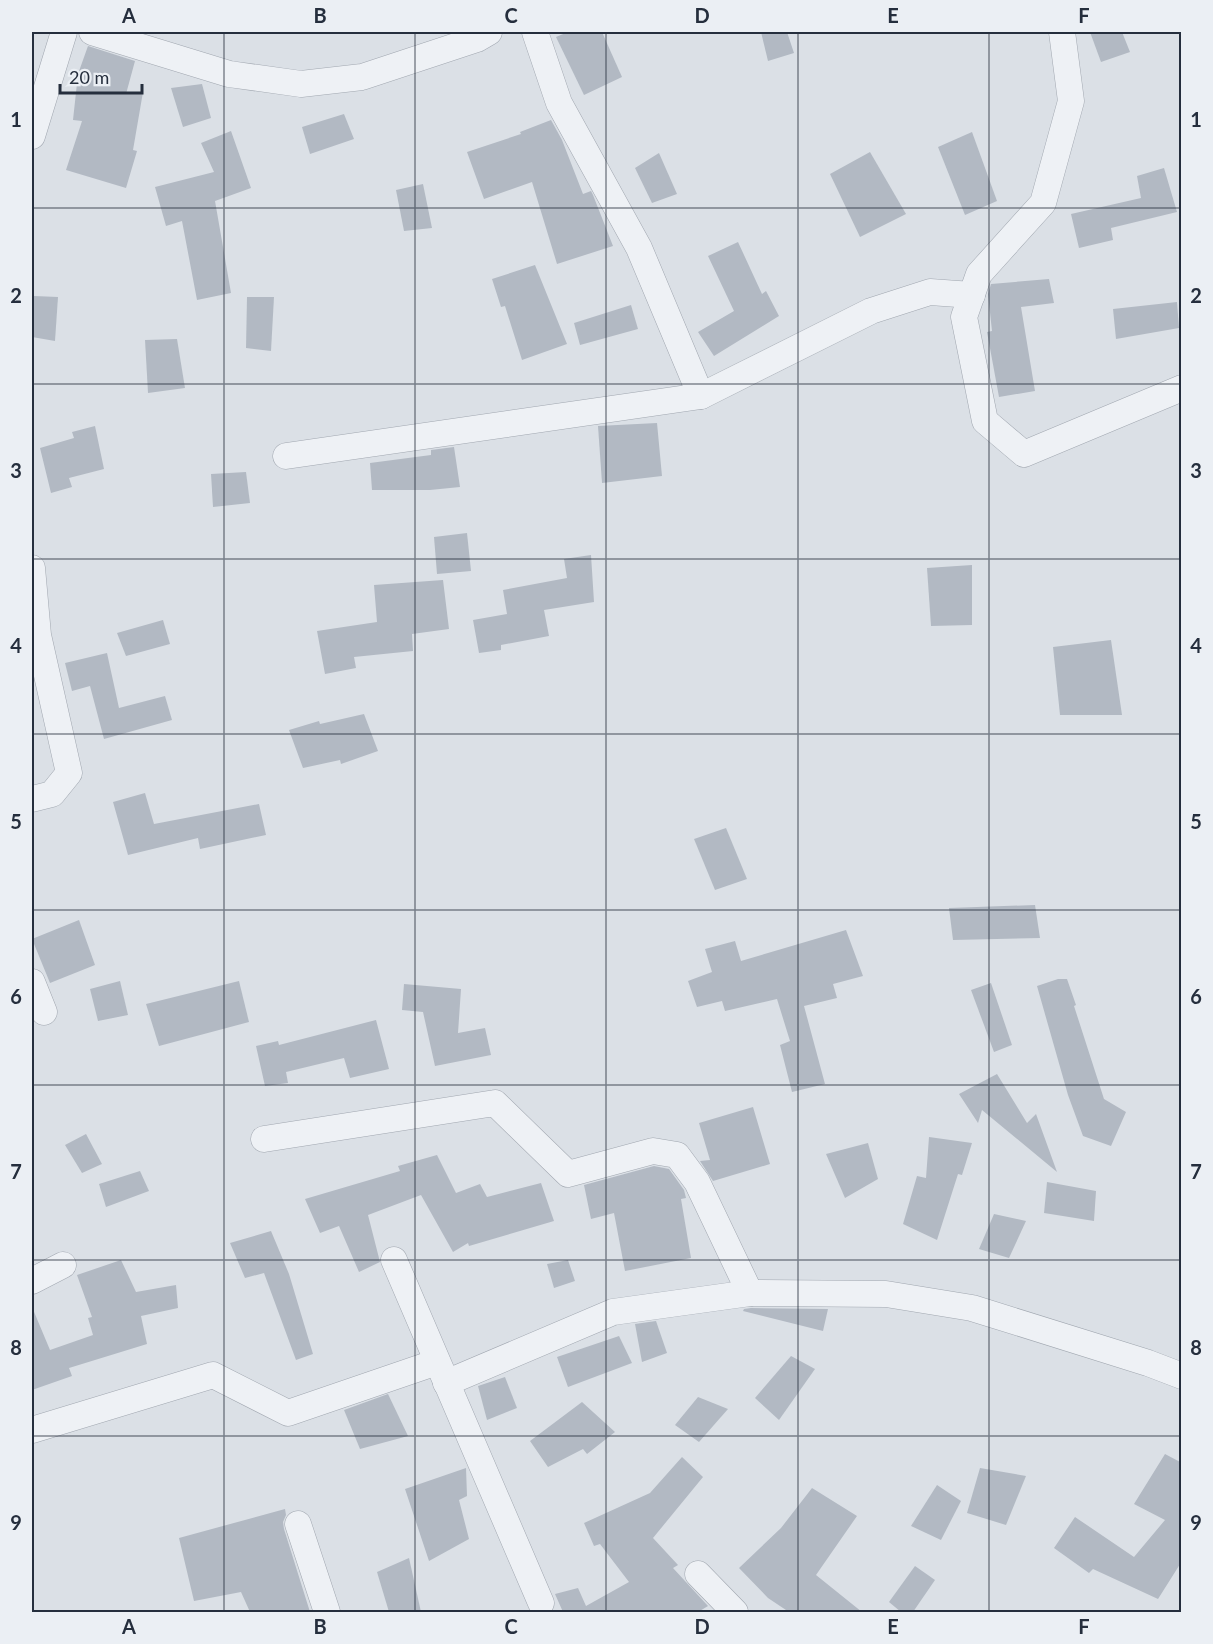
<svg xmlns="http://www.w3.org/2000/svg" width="1213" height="1644" font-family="Lato,sans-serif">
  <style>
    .building { fill: #b2b9c3 }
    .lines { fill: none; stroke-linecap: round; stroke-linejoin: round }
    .minor-casing { stroke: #a1a7b0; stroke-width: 27 }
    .minor { stroke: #eef1f5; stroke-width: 26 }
    .grid { fill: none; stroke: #252e3d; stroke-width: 1.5; stroke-opacity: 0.55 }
    .neatline { fill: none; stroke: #252e3d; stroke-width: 2 }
    .grid-label { font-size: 20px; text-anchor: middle; font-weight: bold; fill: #252e3d }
  </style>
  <rect width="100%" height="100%" fill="#dbe0e6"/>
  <g class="building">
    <polygon points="568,32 602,32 622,77 584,95 556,37"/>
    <polygon points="761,32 787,32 794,53 768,61"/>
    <polygon points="1090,32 1122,32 1130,52 1101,62"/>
    <polygon points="88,46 135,61 126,94 143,92 133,150 137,151 126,188 66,170 82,121 73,120 78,74"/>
    <polygon points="202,84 211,118 183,127 171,88"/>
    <polygon points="344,114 354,139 310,154 302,127"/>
    <polygon points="551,120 562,140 583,194 591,191 593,195 613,246 557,264 532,182 484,199 467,152 521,134 520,132"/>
    <polygon points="231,131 251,188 215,201 231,293 197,300 182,221 166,226 155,187 214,172 201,143"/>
    <polygon points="972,132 997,201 965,215 938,147"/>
    <polygon points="870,152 906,214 860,237 830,174"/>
    <polygon points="659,153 677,194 652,203 635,168"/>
    <polygon points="1164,168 1177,212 1111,228 1113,240 1079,248 1071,214 1141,198 1137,176"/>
    <polygon points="423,184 432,228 404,231 396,190"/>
    <polygon points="738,242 762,294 766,291 779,316 714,356 698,332 734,311 708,256"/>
    <polygon points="535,265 567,344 522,360 505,306 501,307 492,279"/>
    <polygon points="1049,279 1054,303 1021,307 1035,391 999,397 987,332 992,331 988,294 991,284"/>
    <polygon points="34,296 58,297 55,341 32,337"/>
    <polygon points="247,297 274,297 271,351 246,348"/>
    <polygon points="1177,302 1179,328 1116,339 1113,309"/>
    <polygon points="631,305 638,329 580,345 574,323"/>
    <polygon points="177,339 185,388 148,393 145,340"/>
    <polygon points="657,423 662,476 602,483 598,426"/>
    <polygon points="95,426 104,469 69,478 72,487 51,493 40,448 74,438 72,432"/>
    <polygon points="454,447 460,487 430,490 372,490 370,463 431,455 431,450"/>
    <polygon points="246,472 250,503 213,507 211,474"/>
    <polygon points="467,533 471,571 437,574 434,537"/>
    <polygon points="591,555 594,602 544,610 549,636 501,645 501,650 479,653 473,620 507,614 503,590 567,578 564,559"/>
    <polygon points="972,565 972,625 931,626 927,568"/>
    <polygon points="443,580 449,629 412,634 413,651 354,657 356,668 325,674 317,631 377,622 374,585"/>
    <polygon points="163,620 170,644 126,656 117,633"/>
    <polygon points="1111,640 1122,715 1060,715 1053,647"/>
    <polygon points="107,653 119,708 165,696 172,720 104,739 90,686 72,691 65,663"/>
    <polygon points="364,714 378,751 341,764 340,760 303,768 289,730 319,721 320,724"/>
    <polygon points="145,793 154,824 259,804 266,835 200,849 198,838 128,855 113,802"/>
    <polygon points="726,828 747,879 715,890 694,839"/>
    <polygon points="1035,905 1040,938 953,940 949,908"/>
    <polygon points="79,920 95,965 50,983 32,939"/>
    <polygon points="846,930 863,976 833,984 837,998 804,1006 825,1084 792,1092 780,1045 790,1041 777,999 725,1011 722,1001 697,1007 688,981 712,972 705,949 735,941 741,961"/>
    <polygon points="1058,979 1067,979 1076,1005 1074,1006 1104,1099 1126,1112 1111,1146 1083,1136 1068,1095 1037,986"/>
    <polygon points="120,981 128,1015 98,1021 90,989"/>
    <polygon points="239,981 249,1022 159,1046 146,1004"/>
    <polygon points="991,983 1012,1045 994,1052 971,990"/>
    <polygon points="404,984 461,989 458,1033 485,1028 491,1055 435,1066 423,1012 402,1010"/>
    <polygon points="376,1020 389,1069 350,1078 344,1058 286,1072 288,1083 265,1086 256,1046 278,1041 279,1045"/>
    <polygon points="997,1074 1027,1123 1036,1114 1057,1172 982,1110 978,1123 959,1094"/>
    <polygon points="753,1107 770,1164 713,1181 700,1161 710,1160 699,1123"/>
    <polygon points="86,1134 102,1164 82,1173 65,1145"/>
    <polygon points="929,1137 972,1143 962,1175 958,1174 937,1240 903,1224 917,1176 926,1178"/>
    <polygon points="868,1143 878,1179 845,1198 826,1154"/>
    <polygon points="437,1155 456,1193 480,1184 487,1197 541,1183 554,1221 469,1246 468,1243 453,1252 421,1195 368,1215 380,1262 359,1272 339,1226 320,1233 305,1199 400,1171 398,1166"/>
    <polygon points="654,1166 669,1169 684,1190 686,1198 681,1199 691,1258 625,1271 614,1213 591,1219 584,1185"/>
    <polygon points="140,1171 149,1191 106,1207 99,1184"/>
    <polygon points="1047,1182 1096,1191 1094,1221 1044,1213"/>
    <polygon points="994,1214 1026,1221 1009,1258 979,1249"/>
    <polygon points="271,1231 289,1274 313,1354 296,1360 264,1273 245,1278 230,1243"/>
    <polygon points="121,1260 136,1292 176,1285 178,1308 141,1316 147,1344 69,1368 72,1376 32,1390 32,1307 50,1350 93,1335 88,1318 92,1317 77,1275"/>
    <polygon points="568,1260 575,1281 554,1288 547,1264"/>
    <polygon points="751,1308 828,1309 823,1331 743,1311 744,1309"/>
    <polygon points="656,1321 667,1353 642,1362 635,1324"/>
    <polygon points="619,1336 632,1363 568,1387 557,1357"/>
    <polygon points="791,1356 815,1369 779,1420 755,1398"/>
    <polygon points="505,1377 517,1408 487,1420 478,1386"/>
    <polygon points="388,1394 408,1436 360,1449 344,1410"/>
    <polygon points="698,1397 728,1409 699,1442 675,1425"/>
    <polygon points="582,1402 615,1432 587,1454 583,1449 548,1467 530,1441"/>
    <polygon points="1165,1454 1182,1463 1182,1561 1158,1599 1093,1569 1089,1573 1054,1548 1075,1517 1134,1557 1165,1520 1134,1504"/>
    <polygon points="682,1457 703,1477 653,1538 678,1565 673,1568 708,1606 698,1612 563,1612 555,1594 578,1588 586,1606 629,1582 600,1544 594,1546 584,1523 650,1493"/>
    <polygon points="466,1468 467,1496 459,1500 469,1539 429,1561 405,1489"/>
    <polygon points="980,1468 1026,1476 1006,1525 967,1513"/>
    <polygon points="937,1485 961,1501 941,1540 911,1526"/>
    <polygon points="812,1488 857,1516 816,1575 862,1612 789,1612 768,1598 739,1568 781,1528"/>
    <polygon points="285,1509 286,1515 283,1522 284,1529 310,1612 250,1612 241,1592 194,1601 179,1538"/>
    <polygon points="409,1558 421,1612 389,1612 377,1572"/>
    <polygon points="915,1566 935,1580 913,1612 901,1612 889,1602"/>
  </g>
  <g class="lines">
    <g class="minor-casing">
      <g id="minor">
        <polyline points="92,32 229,74 301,84 362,77 477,39 489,32"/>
        <polyline points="535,32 559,103 639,248 701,396"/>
        <polyline points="1062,32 1071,101 1043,203 979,274 964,317 985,421 1024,454 1182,388"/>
        <polyline points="32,136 64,32"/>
        <polyline points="286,456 701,396 871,311 930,292 972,295"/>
        <polyline points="32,568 38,635 69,773 52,794 32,799"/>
        <polyline points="32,982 44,1012"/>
        <polyline points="264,1139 495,1103 568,1174 653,1151 677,1155 697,1182 750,1293"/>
        <polyline points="394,1260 541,1603"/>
        <polyline points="32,1281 63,1265"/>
        <polyline points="446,1383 613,1312 750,1293 886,1294 972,1308 1148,1363 1182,1376"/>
        <polyline points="32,1430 213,1375 288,1413 437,1362"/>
        <polyline points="298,1524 327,1612"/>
        <polyline points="698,1574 735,1612"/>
      </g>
    </g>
    <use href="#minor" class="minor"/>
  </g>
  <path class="grid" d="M224 32V1612M415 32V1612M606 32V1612M798 32V1612M989 32V1612M32 208H1182M32 384H1182M32 559H1182M32 734H1182M32 910H1182M32 1085H1182M32 1260H1182M32 1436H1182"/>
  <rect width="1213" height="1644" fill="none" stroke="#ebeff4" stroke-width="66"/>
  <path d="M60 84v9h82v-9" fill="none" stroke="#252e3d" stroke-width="3"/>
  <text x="69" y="84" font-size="18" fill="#252e3d" stroke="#ebeff4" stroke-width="4.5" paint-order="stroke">20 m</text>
  <rect x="33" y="33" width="1147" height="1578" class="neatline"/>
  <g class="grid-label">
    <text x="129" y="23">A</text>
    <text x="320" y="23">B</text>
    <text x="511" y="23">C</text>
    <text x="702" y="23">D</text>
    <text x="893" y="23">E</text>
    <text x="1084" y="23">F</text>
    <text x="16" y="127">1</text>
    <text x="1196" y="127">1</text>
    <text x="16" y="303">2</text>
    <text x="1196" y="303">2</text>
    <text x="16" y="478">3</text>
    <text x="1196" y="478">3</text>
    <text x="16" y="653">4</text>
    <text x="1196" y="653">4</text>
    <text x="16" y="829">5</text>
    <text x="1196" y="829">5</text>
    <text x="16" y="1004">6</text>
    <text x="1196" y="1004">6</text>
    <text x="16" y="1179">7</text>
    <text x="1196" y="1179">7</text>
    <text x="16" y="1355">8</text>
    <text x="1196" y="1355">8</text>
    <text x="16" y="1530">9</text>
    <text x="1196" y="1530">9</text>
    <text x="129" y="1634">A</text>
    <text x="320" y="1634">B</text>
    <text x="511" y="1634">C</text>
    <text x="702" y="1634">D</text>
    <text x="893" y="1634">E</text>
    <text x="1084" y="1634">F</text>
  </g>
</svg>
